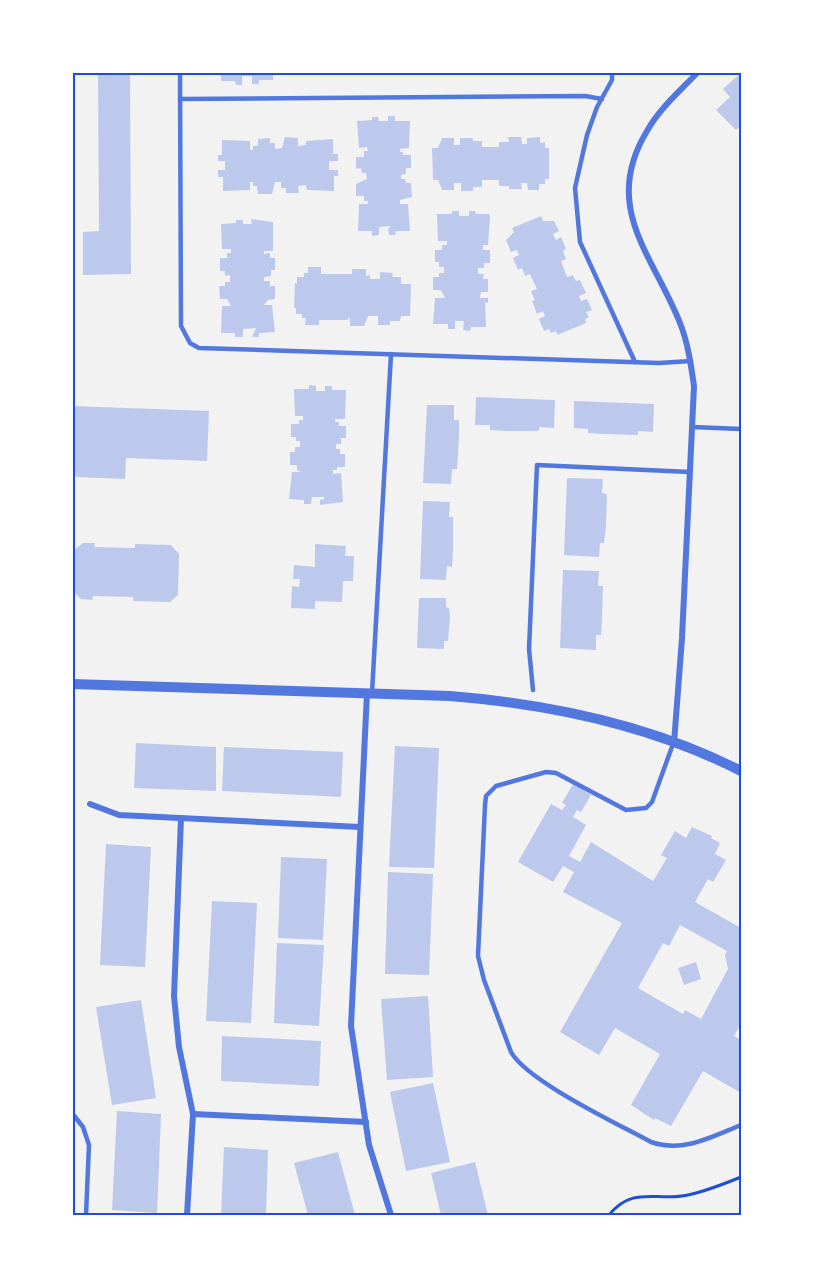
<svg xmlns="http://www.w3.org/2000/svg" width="813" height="1287" font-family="Jost,sans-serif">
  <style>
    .building { fill: #bdc9ec; fill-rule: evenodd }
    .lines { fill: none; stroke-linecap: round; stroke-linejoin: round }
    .path { stroke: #1d4ed8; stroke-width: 3 }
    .service { stroke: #5277de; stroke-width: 4.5 }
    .minor { stroke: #5277de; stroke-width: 6 }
    .tertiary { stroke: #5277de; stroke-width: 10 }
    .neatline { fill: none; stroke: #1d4ed8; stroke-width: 2 }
  </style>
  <rect width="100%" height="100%" fill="#f2f2f2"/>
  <g class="building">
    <polygon points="98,72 130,72 131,274 83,275 83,232 99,231"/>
    <polygon points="221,72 273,72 273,80 259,80 259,84 252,84 252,76 242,76 242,85 236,85 235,81 221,81"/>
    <polygon points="741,73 741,125 736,130 716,110 730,97 723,89"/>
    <polygon points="388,116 395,116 395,121 410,121 409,148 400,149 400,152 403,152 403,155 411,155 411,168 406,168 406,174 401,175 401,179 405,179 406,183 411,183 412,197 400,200 400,204 408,204 410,231 395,231 396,235 389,235 388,229 391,226 379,227 379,235 372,236 372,231 358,231 359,204 368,204 368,201 364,201 364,196 356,196 356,184 367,179 366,173 362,173 361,168 356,169 356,157 364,157 364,151 368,151 367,147 359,148 357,121 372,120 372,117 378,117 379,121 388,121"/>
    <polygon points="285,137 298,138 298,146 306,145 306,141 333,139 333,154 338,154 338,161 329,161 329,170 338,170 338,176 334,176 334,191 307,190 306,185 298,186 299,193 286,193 286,188 281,188 281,182 275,182 272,194 258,194 257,186 253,186 253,182 250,182 250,190 223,191 223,177 218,177 218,170 225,170 225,161 218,161 218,155 222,155 222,140 250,141 250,150 253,150 253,146 258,146 258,139 270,138 270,143 275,143 275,149 282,148"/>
    <polygon points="508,137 521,137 522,144 527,144 527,138 540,137 540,143 545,142 545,148 549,148 549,179 545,179 545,184 539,184 539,190 528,190 527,183 521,183 522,189 509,189 509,186 499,186 499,180 482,180 482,187 473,187 473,191 461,191 461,183 454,183 454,190 442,190 438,180 433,180 432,148 438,148 442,138 454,138 454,145 460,145 460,138 473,138 473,141 482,141 482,147 499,147 499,142 509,142"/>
    <polygon points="452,211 459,211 459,216 469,216 469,211 475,211 476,214 489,214 490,217 488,245 483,245 483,250 490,250 490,263 484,263 484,268 478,268 478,274 484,274 483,279 488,279 488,292 481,292 480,298 488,298 488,303 485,302 486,327 471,327 470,331 463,330 464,321 455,321 455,329 448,329 448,324 433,324 435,298 445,298 441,290 433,290 433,277 439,277 439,273 444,273 444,267 439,267 439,262 435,262 435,250 442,250 442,245 447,245 447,241 438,241 437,214 452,214"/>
    <polygon points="541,216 543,221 554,221 559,231 553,234 556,240 561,237 566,249 563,251 566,259 561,261 567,277 573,275 576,281 580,280 586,293 579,296 581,301 587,299 592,310 586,312 589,317 585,319 586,323 557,335 556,331 551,333 549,329 544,331 539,319 545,316 543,311 537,314 532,301 535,300 531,291 537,289 530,274 525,276 522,268 518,270 513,258 519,255 517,250 511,252 506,240 514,232 512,228"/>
    <polygon points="251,219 273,222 273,251 264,251 264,254 270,253 270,258 275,258 275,270 271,270 271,276 264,277 264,281 270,281 270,286 275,286 275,299 268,300 264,305 272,305 275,332 259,333 259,337 252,337 256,328 243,329 243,337 235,337 235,333 221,333 222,306 231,306 227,299 220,299 219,286 225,286 225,282 230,282 230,275 225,276 225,271 220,271 220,258 227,258 227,253 231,253 231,249 222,249 221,224 236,223 236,220 243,220 243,224 252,224"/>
    <polygon points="308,267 321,267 321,274 352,274 352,269 366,269 366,276 370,275 370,279 380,279 380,272 393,273 392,277 401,277 401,284 411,284 410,316 401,316 400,321 390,321 390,325 378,325 378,316 368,316 364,326 350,326 350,317 347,320 319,320 319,325 305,325 306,318 302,318 302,314 296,314 296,308 294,308 295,283 297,284 297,277 304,277 304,273 308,273"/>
    <polygon points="309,385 316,386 316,391 325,391 325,386 332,386 332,390 346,390 345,419 335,419 335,422 339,422 339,426 346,426 346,438 341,438 341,444 336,444 336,449 340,449 340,454 345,454 345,467 337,467 337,470 333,470 333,474 341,473 343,502 320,505 320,500 324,499 324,497 312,497 311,504 304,504 304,500 289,499 292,472 301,472 297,470 297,465 290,465 290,452 295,452 295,447 300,447 300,441 296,441 296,437 291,437 291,424 299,424 299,420 303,420 303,416 295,416 294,389 309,389"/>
    <polygon points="476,397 555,400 554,428 539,427 539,431 506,431 490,430 490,425 475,425"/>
    <polygon points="574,401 654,404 653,432 638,431 638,435 604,434 588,433 588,429 574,428"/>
    <polygon points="427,405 454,405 454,420 459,420 459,436 457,469 452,469 451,484 423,483"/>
    <polygon points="72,406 209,411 207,461 126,458 125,479 77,477 72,472"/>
    <polygon points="567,478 603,479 602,493 607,494 606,527 604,543 600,543 599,557 564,555"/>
    <polygon points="423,501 450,502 449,517 453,517 453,550 452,567 447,566 446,580 420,579"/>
    <polygon points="83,543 95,543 94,547 135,548 135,544 171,545 179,554 178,595 170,602 133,601 133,597 93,596 92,600 81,599 73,591 74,550"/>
    <polygon points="315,544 346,546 345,556 354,556 353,581 343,581 342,602 315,601 315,609 291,608 292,586 299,587 300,579 293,579 294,565 315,567"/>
    <polygon points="563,570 599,571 598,586 603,586 602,618 601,635 596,635 596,650 560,648"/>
    <polygon points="419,598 446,598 446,607 449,608 450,616 448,641 444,641 444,649 417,648"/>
    <polygon points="136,743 216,747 216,791 134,788"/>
    <polygon points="395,746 439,748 434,868 389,867"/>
    <polygon points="224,747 343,752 341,797 222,791"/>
    <path d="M573 784 591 795 581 812 577 810 573 817 586 825 569 856 580 862 591 842 653 881 667 858 661 855 675 831 686 838 692 827 712 836 711 838 720 843 715 854 726 860 713 882 708 879 695 902 741 928V1024L734 1036 741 1040V1093L703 1071 671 1126 655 1118 654 1120 631 1105 660 1054 615 1028 599 1055 560 1032 622 923 563 892 574 872 563 866 553 882 518 862 551 804 562 810 566 805 562 803ZM680 925 727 951 725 955 728 969 701 1019 685 1010 683 1014 638 988 663 943 669 946Z"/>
    <polygon points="106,844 151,847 145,967 100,965"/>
    <polygon points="281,857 327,859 323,940 278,938"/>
    <polygon points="388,872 433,874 429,975 385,974"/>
    <polygon points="212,901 257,903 251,1023 206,1021"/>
    <polygon points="277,943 324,945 319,1026 274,1023"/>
    <polygon points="696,962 701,979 684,985 678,968"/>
    <polygon points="428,996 433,1077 387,1080 381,999"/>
    <polygon points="141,1000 156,1098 112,1105 96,1007"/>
    <polygon points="222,1036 321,1041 319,1086 221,1081"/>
    <polygon points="433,1083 450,1162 406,1171 390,1092"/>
    <polygon points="117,1111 161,1114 157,1213 112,1210"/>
    <polygon points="224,1147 268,1150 266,1215 221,1215"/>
    <polygon points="338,1152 355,1215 308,1215 294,1163"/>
    <polygon points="475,1162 488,1215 441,1215 431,1173"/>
  </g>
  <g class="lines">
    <path class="path" d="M609 1215C633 1185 657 1202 688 1195 706 1191 724 1184 741 1177"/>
    <g class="service">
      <polyline points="180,72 181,326 190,343 199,348 659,363 691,361"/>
      <polyline points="612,72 612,80 597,107 587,135 575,188 580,242 635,362"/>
      <polyline points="180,99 585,96 602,99"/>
      <polyline points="692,427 741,429"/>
      <polyline points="533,690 529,649 537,465 690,472"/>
      <polyline points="372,693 391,354"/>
      <path d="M673 744 652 802 646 808 626 810 556 773 546 772 496 786 486 796 485 805 478 956 484 980 511 1052C527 1081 618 1124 651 1142 683 1153 711 1137 741 1125"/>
      <polyline points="72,1113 83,1127 89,1145 86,1215"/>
    </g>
    <g class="minor">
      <polyline points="367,693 351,1026 369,1145 391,1215"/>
      <path d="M674 743 682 638 694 386C691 365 688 343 680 323 653 255 601 207 647 131 660 108 680 91 698 72"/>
      <polyline points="90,804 119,815 360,827"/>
      <polyline points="181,818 174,996 179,1047 193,1114 187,1215"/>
      <polyline points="193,1114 366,1122"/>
    </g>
    <path class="tertiary" d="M72 684 450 696C550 704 651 725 741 771"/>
  </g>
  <rect width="813" height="1287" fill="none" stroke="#ffffff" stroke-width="147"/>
  <rect x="74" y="74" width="666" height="1140" class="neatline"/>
</svg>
